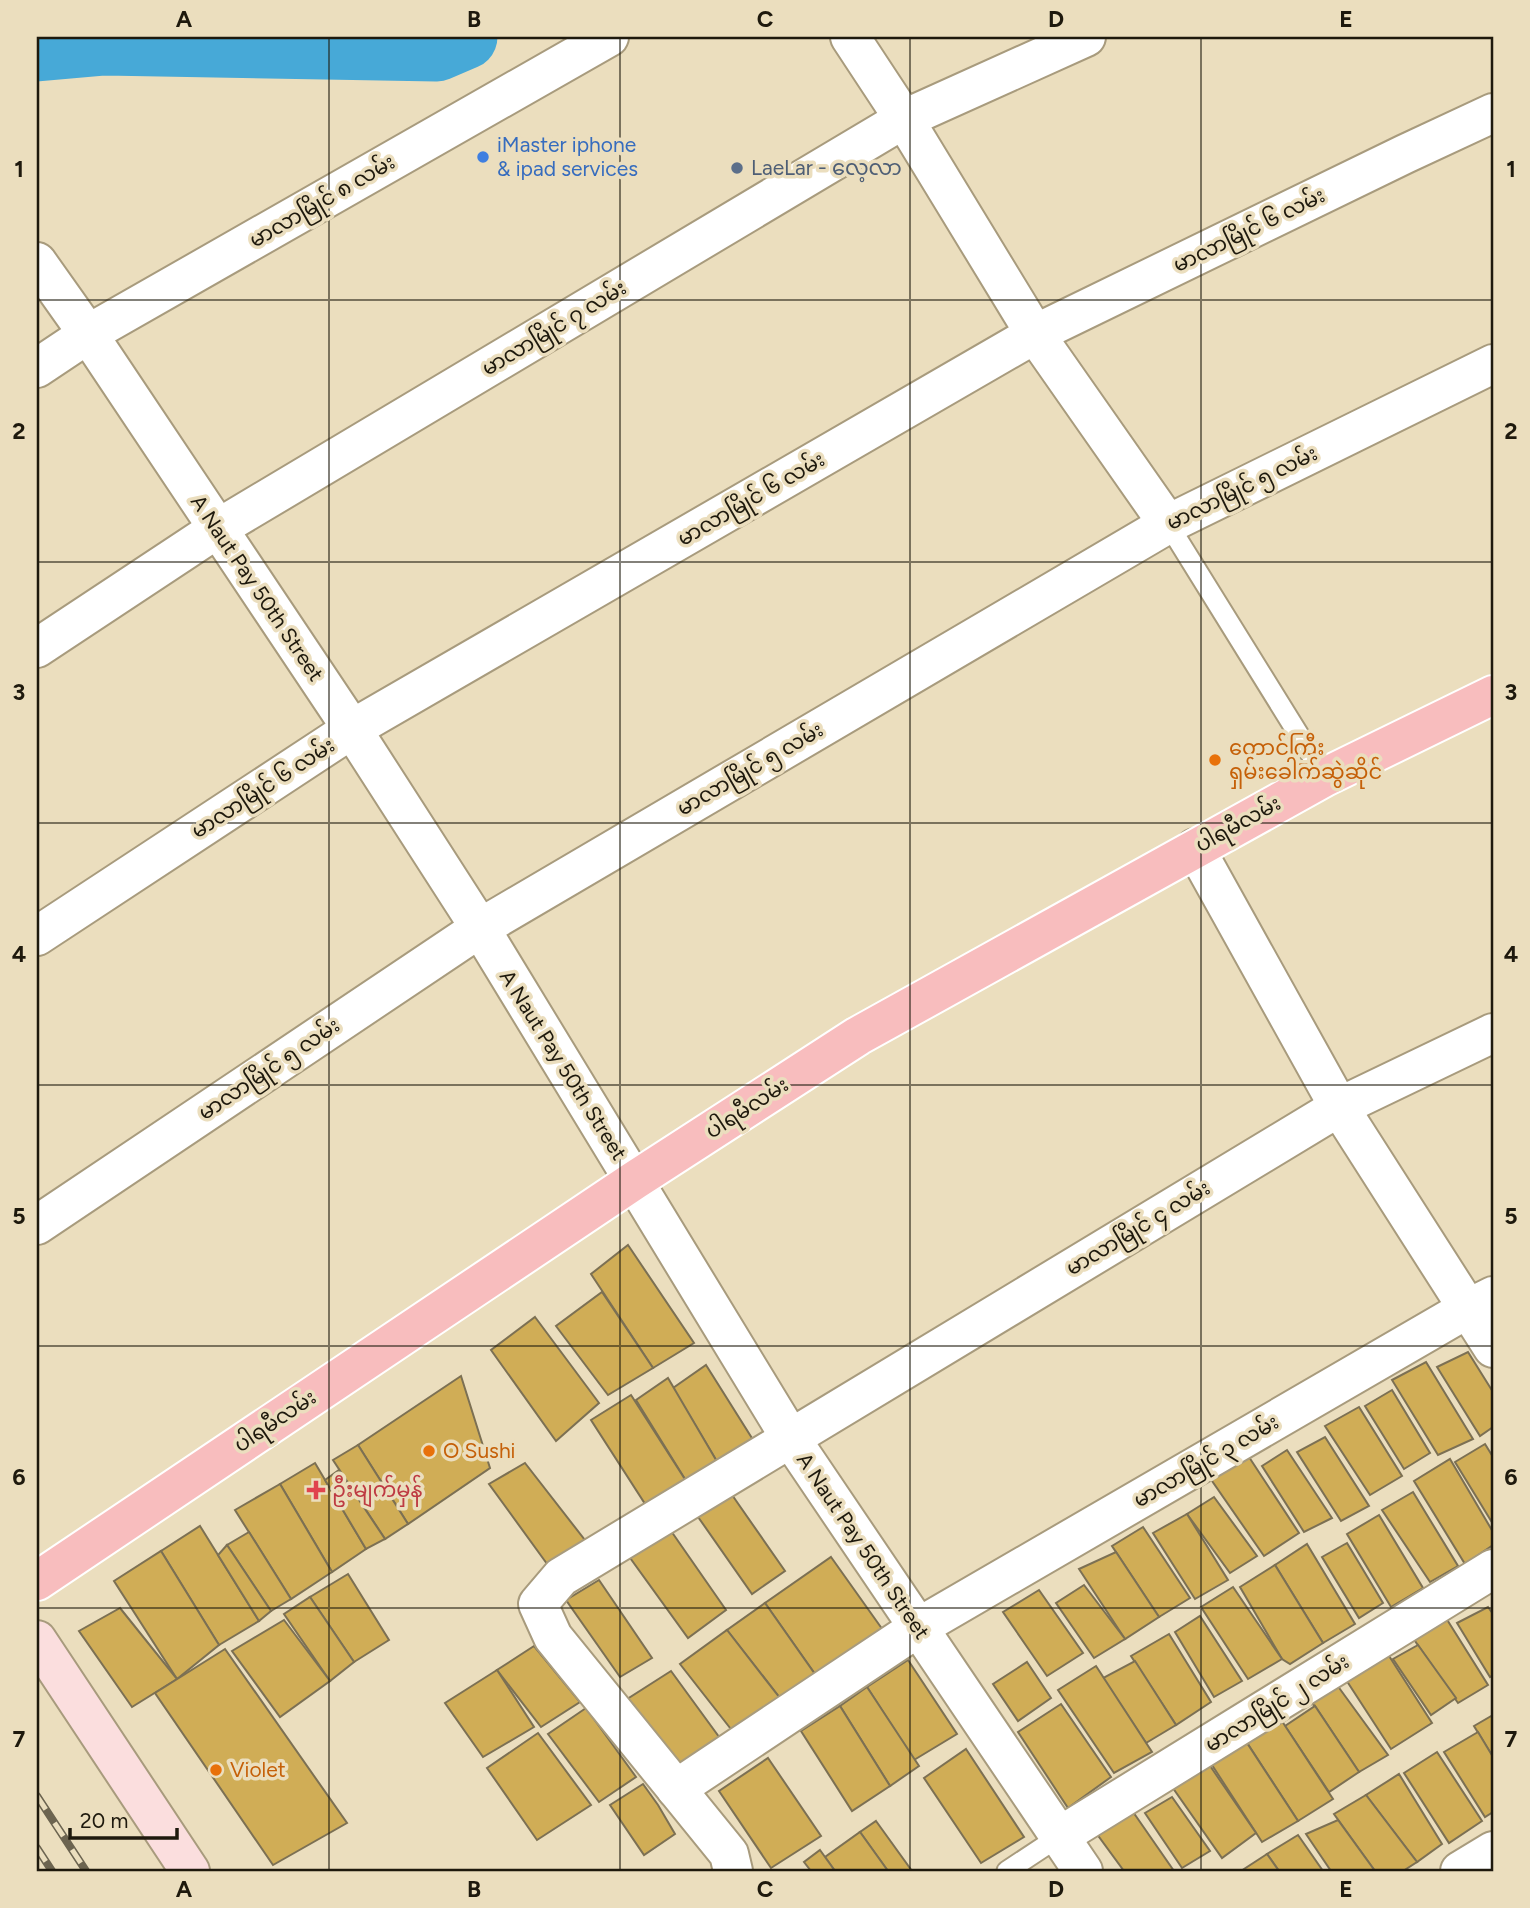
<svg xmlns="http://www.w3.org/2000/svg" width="1530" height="1908" font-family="Figtree,'Noto Sans Myanmar',sans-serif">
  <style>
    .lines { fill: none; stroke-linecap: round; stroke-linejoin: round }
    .river { stroke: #47a9d7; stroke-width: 65 }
    .building { fill: #d0ad56; stroke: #7c7053; stroke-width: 2 }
    .service-casing { stroke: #a89b7d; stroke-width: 23 }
    .minor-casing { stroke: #a89b7d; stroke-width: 42 }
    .secondary-casing { stroke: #a89b7d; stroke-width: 42 }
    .primary-casing { stroke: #fff; stroke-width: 42 }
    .service { stroke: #fff; stroke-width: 19 }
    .minor { stroke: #fff; stroke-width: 38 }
    .secondary { stroke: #fbdede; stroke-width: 38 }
    .primary { stroke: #f8bdbe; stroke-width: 38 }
    .rail-casing { stroke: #6c6450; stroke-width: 8 }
    .rail { stroke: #ebdebe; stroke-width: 5; stroke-dasharray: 16; stroke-linecap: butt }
    .grid { fill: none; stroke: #1e190d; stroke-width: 2; stroke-opacity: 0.55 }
    .shop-dot { fill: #3f7fe0; stroke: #ebdebe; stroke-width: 2.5 }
    .service-dot { fill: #5c6f8a; stroke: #ebdebe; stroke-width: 2.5 }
    .food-dot { fill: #e8710a; stroke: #ebdebe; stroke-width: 2.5 }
    .health-dot { fill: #e0444e; stroke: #ebdebe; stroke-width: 2.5 }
    .labels { text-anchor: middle; stroke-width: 7; stroke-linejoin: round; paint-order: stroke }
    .shop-label { font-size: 21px; fill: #366cbe; stroke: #ebdebe; text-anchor: start }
    .service-label { font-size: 21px; fill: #4e5e75; stroke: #ebdebe; text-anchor: start }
    .street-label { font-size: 21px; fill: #1e190d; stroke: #ebdebe }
    .food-label { font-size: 21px; fill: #c56008; stroke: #ebdebe; text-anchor: start }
    .health-label { font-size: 21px; fill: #be3a42; stroke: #ebdebe; text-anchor: start }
    .neatline { fill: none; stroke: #1e190d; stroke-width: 2.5 }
    .grid-label { font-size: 23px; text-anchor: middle; font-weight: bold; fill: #1e190d }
  </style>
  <rect width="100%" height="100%" fill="#ebdebe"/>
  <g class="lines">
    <polyline class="river" points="37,49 105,43 437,49 465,37"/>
  </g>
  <g class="building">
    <polygon points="628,1245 694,1343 653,1368 591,1274"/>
    <polygon points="602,1292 653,1368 608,1395 556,1326"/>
    <polygon points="535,1317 599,1403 556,1441 491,1350"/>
    <polygon points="1468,1352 1493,1392 1493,1427 1480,1436 1437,1367"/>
    <polygon points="1426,1362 1473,1439 1438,1455 1392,1380"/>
    <polygon points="706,1365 755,1443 719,1465 673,1388"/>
    <polygon points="461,1376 490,1468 408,1524 358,1445"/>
    <polygon points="668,1378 719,1465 688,1484 636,1400"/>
    <polygon points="1392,1390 1430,1453 1404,1469 1365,1406"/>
    <polygon points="631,1395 688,1484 649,1510 591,1420"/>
    <polygon points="1359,1407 1402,1476 1370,1495 1325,1426"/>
    <polygon points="1325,1437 1369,1506 1341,1521 1297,1452"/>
    <polygon points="1485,1444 1493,1457 1493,1524 1455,1462"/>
    <polygon points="358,1445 408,1524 385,1539 333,1460"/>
    <polygon points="1287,1450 1332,1518 1304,1532 1262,1466"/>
    <polygon points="1247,1454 1299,1533 1264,1556 1210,1478"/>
    <polygon points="1450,1459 1493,1532 1493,1545 1465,1564 1414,1481"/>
    <polygon points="315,1463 366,1549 332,1572 280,1484"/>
    <polygon points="525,1463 588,1544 550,1568 489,1484"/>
    <polygon points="339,1470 385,1539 366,1549 325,1480"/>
    <polygon points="280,1484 332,1572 291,1599 235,1510"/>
    <polygon points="730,1492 785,1571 752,1594 696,1514"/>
    <polygon points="1413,1492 1458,1566 1430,1582 1382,1510"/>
    <polygon points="1214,1497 1257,1556 1230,1573 1187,1514"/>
    <polygon points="1187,1514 1228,1580 1195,1599 1153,1533"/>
    <polygon points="1379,1515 1423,1588 1391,1607 1347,1534"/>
    <polygon points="200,1526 259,1621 219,1645 161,1551"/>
    <polygon points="1143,1527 1190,1598 1159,1617 1112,1546"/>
    <polygon points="669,1528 726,1610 688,1638 628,1555"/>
    <polygon points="249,1532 291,1599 271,1611 227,1545"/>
    <polygon points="1347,1543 1383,1603 1359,1618 1322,1557"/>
    <polygon points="1307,1544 1355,1624 1323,1643 1275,1565"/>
    <polygon points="227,1545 271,1611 259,1621 218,1555"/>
    <polygon points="161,1551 219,1645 177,1679 114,1581"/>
    <polygon points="1116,1552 1159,1617 1125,1639 1079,1569"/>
    <polygon points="831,1557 885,1633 820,1681 765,1603"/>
    <polygon points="1275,1565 1323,1643 1290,1664 1282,1659 1240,1587"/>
    <polygon points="348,1574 389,1640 354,1662 310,1597"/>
    <polygon points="599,1580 652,1658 620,1677 566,1600"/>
    <polygon points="1084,1585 1125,1639 1094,1658 1056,1603"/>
    <polygon points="1233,1587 1282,1659 1248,1679 1201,1607"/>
    <polygon points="1039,1590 1083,1653 1047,1676 1003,1612"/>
    <polygon points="310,1597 354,1662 330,1681 284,1614"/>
    <polygon points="765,1603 817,1677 783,1702 727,1630"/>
    <polygon points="1488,1607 1493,1614 1493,1675 1490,1677 1457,1623"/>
    <polygon points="120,1608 177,1679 132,1707 79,1631"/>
    <polygon points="1200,1616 1242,1681 1214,1697 1175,1632"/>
    <polygon points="1446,1618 1488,1685 1458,1703 1413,1638"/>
    <polygon points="284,1620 330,1681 280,1717 232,1651"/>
    <polygon points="727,1630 783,1702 734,1733 680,1664"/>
    <polygon points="1169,1634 1211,1702 1176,1725 1131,1656"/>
    <polygon points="1382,1645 1432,1723 1391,1749 1341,1672"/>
    <polygon points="1418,1645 1456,1698 1431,1715 1393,1659"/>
    <polygon points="534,1646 580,1702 541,1727 497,1670"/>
    <polygon points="225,1649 347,1823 273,1865 155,1693"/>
    <polygon points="908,1660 957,1734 914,1760 867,1687"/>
    <polygon points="1135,1661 1176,1725 1146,1743 1103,1678"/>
    <polygon points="1027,1662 1051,1698 1018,1721 993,1684"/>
    <polygon points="1096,1666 1152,1752 1114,1773 1058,1690"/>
    <polygon points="497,1670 534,1727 483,1757 445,1703"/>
    <polygon points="671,1671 722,1741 676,1772 621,1703"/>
    <polygon points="1337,1685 1388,1755 1359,1772 1315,1706 1311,1703"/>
    <polygon points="867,1687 919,1766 890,1786 840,1706"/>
    <polygon points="1061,1704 1111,1777 1068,1808 1018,1732"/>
    <polygon points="840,1706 890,1786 852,1811 801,1731"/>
    <polygon points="1315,1706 1359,1772 1329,1792 1285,1726"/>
    <polygon points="586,1708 636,1777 599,1802 548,1734"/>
    <polygon points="1276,1712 1333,1799 1298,1821 1242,1735"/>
    <polygon points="1493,1715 1493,1757 1474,1726"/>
    <polygon points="1478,1732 1493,1757 1493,1812 1485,1817 1444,1752"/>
    <polygon points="538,1733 591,1805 537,1840 487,1768"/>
    <polygon points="1247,1743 1298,1821 1262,1842 1212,1765"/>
    <polygon points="966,1749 1024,1837 981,1863 924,1778"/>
    <polygon points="1437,1752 1482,1821 1449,1843 1404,1773"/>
    <polygon points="1204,1757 1256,1833 1222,1858 1168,1781"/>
    <polygon points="768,1758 821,1836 771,1868 719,1791"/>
    <polygon points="1399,1774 1442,1844 1417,1862 1366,1795"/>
    <polygon points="643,1784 658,1805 675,1834 644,1855 610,1805"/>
    <polygon points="1366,1795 1417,1862 1403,1871 1375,1871 1334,1814"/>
    <polygon points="1172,1797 1210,1851 1182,1868 1145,1813"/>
    <polygon points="1131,1809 1174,1871 1124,1871 1094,1830"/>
    <polygon points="1338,1820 1375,1871 1331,1871 1306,1834"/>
    <polygon points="876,1821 912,1871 888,1871 860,1832"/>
    <polygon points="860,1832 888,1871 835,1871 825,1857"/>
    <polygon points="1298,1835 1323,1871 1279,1871 1267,1854"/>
    <polygon points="820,1850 835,1871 811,1871 804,1862"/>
    <polygon points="1267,1854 1279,1871 1241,1871"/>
  </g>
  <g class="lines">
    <g class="service-casing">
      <g id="service">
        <polyline points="1168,524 1325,777"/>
        <polyline points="1007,1871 1060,1836"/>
      </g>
    </g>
    <g class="minor-casing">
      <g id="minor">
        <polyline points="850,37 904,119 1035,334 1168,524"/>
        <polyline points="37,262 88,334 352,729 480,928 791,1439 1083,1871"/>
        <polyline points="37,368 88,334 609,37"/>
        <polyline points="37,648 217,529 904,119 1086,37"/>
        <polyline points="1195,848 1339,1107 1493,1348"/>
        <polyline points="37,936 352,729 1035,334 1405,154 1493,113"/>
        <polyline points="37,1225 480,928 1168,524 1493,364"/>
        <polyline points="676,1789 919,1627 1467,1309 1493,1296"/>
        <polyline points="1060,1836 1493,1569"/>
        <polyline points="733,1871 729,1854 553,1637 538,1604 561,1577 1339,1107 1493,1033"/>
        <polyline points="1460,1871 1493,1851"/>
      </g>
    </g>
    <g class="secondary-casing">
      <polyline id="secondary" points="37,1640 190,1871"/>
    </g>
    <g class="primary-casing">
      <polyline id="primary" points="37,1581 635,1180 858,1036 1325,777 1493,695"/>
    </g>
    <use href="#service" class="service"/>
    <use href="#minor" class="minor"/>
    <use href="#secondary" class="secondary"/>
    <use href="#primary" class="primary"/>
    <g class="rail-casing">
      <g id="rail">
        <polyline points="37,1796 86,1871"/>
        <polyline points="37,1848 52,1871"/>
      </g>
    </g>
    <use href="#rail" class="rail"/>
  </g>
  <path class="grid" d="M329 37V1871M620 37V1871M910 37V1871M1201 37V1871M37 300H1493M37 562H1493M37 823H1493M37 1085H1493M37 1346H1493M37 1608H1493"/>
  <circle class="shop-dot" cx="483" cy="157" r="7"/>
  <circle class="service-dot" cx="737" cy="168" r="7"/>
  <g class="food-dot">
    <circle cx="1215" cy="760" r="7"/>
    <circle cx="429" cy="1451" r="7"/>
    <circle cx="216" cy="1770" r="7"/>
  </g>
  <path class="health-dot" d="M312.5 1479.5h7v7h7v7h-7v7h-7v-7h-7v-7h7z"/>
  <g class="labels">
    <g class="shop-label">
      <text x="497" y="152">iMaster iphone<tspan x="497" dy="24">&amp; ipad services</tspan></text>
    </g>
    <g class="service-label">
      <text x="751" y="175">LaeLar - လေ့လာ</text>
    </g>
    <g class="street-label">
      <text transform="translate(322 201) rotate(-30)" y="7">မာလာမြိုင် ၈ လမ်း</text>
      <text transform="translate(1249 230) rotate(-26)" y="7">မာလာမြိုင် ၆ လမ်း</text>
      <text transform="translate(554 328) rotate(-31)" y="7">မာလာမြိုင် ၇ လမ်း</text>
      <text transform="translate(1242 488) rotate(-26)" y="7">မာလာမြိုင် ၅ လမ်း</text>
      <text transform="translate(751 499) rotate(-30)" y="7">မာလာမြိုင် ၆ လမ်း</text>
      <text transform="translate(257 588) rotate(56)" y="7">A Naut Pay 50th Street</text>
      <text transform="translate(750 769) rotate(-30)" y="7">မာလာမြိုင် ၅ လမ်း</text>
      <text transform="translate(263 788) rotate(-33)" y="7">မာလာမြိုင် ၆ လမ်း</text>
      <text transform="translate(1238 824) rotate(-29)" y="7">ပါရမီလမ်း</text>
      <text transform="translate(563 1065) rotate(58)" y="7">A Naut Pay 50th Street</text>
      <text transform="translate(269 1069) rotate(-34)" y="7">မာလာမြိုင် ၅ လမ်း</text>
      <text transform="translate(747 1108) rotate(-33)" y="7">ပါရမီလမ်း</text>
      <text transform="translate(1138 1228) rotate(-31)" y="7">မာလာမြိုင် ၄ လမ်း</text>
      <text transform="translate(275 1421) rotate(-34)" y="7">ပါရမီလမ်း</text>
      <text transform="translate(1206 1461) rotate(-30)" y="7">မာလာမြိုင် ၃ လမ်း</text>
      <text transform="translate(863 1546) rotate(56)" y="7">A Naut Pay 50th Street</text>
      <text transform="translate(1277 1703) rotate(-32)" y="7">မာလာမြိုင် ၂ လမ်း</text>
    </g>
    <g class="food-label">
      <text x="1229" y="755">တောင်ကြီး<tspan x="1229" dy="24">ရှမ်းခေါက်ဆွဲဆိုင်</tspan></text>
      <text x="443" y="1458">O Sushi</text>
      <text x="230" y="1777">Violet</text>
    </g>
    <g class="health-label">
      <text x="332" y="1497">ဦးမျက်မှန်</text>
    </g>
  </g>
  <rect width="1530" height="1908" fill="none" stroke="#ebdebe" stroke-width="77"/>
  <path d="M70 1828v10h107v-10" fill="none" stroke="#1e190d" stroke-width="3.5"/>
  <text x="80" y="1828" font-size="21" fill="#1e190d" stroke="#ebdebe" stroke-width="5" paint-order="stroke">20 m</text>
  <rect x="38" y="38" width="1454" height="1832" class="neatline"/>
  <g class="grid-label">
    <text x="184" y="27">A</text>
    <text x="474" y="27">B</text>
    <text x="765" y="27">C</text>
    <text x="1056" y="27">D</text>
    <text x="1346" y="27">E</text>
    <text x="19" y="177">1</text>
    <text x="1511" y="177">1</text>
    <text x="19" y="439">2</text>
    <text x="1511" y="439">2</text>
    <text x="19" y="700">3</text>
    <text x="1511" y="700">3</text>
    <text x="19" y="962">4</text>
    <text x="1511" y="962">4</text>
    <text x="19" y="1224">5</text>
    <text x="1511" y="1224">5</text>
    <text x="19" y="1485">6</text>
    <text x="1511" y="1485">6</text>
    <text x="19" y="1747">7</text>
    <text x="1511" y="1747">7</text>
    <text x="184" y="1897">A</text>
    <text x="474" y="1897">B</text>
    <text x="765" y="1897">C</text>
    <text x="1056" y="1897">D</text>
    <text x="1346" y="1897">E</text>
  </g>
</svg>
